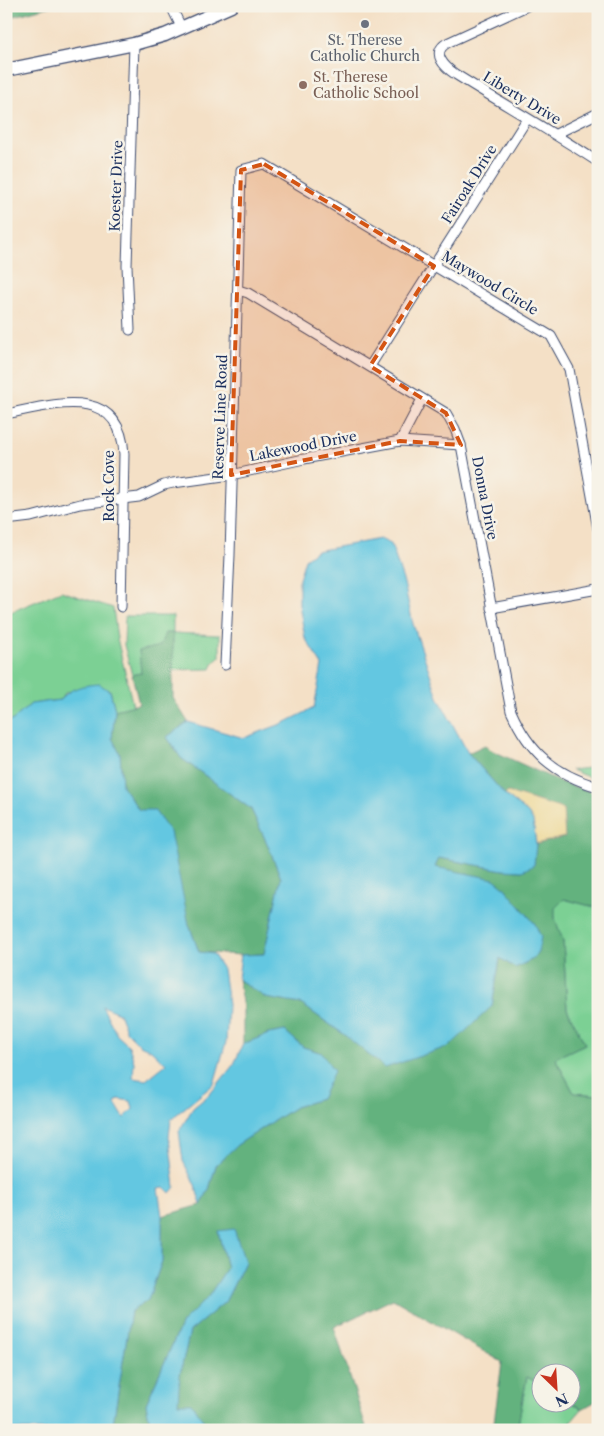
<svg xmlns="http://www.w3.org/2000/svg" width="604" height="1436" font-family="'Libre Caslon Text',serif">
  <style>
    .green { fill: #7bd094; stroke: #4b8079 }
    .forest { fill: #64b27e; stroke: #40706e }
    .sand { fill: #eeda9e; stroke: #84847e }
    .water { fill: #63c7e1; stroke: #3f7ba0; fill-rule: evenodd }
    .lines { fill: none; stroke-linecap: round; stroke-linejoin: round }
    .minor-casing { stroke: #3c4a6e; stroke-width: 11 }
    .secondary-casing { stroke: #3c4a6e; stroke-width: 15 }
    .minor { stroke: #fff; stroke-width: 9 }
    .secondary { stroke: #fff; stroke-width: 12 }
    .marked { fill: #d45514; fill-opacity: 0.2; stroke: #d45514; stroke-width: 4; stroke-dasharray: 10 6; stroke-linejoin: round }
    .worship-dot { fill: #6b7280; stroke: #f7f3e8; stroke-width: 2 }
    .education-dot { fill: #8d6e63; stroke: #f7f3e8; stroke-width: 2 }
    .labels { text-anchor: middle; stroke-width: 5; stroke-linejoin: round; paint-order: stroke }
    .worship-label { font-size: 14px; fill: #5b616d; stroke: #f7f3e8 }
    .education-label { font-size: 14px; fill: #785e54; stroke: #f7f3e8; text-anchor: start }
    .street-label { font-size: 14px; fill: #1b2f5e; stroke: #f7f3e8 }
  </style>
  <rect width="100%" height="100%" fill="#f7f3e8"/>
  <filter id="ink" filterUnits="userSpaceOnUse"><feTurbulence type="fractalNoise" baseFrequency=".02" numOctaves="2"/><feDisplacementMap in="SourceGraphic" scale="10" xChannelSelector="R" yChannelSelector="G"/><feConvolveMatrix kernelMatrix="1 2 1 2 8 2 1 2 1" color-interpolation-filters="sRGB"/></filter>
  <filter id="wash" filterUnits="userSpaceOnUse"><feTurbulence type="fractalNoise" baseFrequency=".0096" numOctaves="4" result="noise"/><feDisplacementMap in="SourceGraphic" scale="20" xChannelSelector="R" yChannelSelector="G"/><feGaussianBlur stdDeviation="1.12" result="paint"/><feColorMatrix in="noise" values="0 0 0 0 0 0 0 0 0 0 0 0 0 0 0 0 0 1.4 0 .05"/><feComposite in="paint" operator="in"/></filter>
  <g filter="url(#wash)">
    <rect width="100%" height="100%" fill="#f4e0c6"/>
    <g class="green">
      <polygon points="61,591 113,608 117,638 133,706 115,710 110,690 66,692 60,700 31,704 13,720 6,723 6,614"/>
      <polygon points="125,616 173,616 173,633 220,635 220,657 214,662 211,669 171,670 173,633 160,646 141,673 132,675 124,645"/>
      <polygon points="598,767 598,781 571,770"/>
      <polygon points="564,899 598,908 598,1095 574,1093 555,1058 585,1044 567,1009 563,941 555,919 554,908"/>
      <polygon points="527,1377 541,1385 542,1404 572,1403 582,1409 564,1430 517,1430"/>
    </g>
    <g class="forest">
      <polygon points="6,6 51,6 7,18"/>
      <polygon points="165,633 173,633 173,698 188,722 167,737 181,758 251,809 267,843 281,878 264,954 241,955 199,952 189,925 139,810 122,786 120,754 112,739 115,710 139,704 132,675 141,673 139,651 160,646"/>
      <polygon points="485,745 491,750 563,783 598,794 598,908 564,899 555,908 555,919 563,941 567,1009 585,1044 555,1058 574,1093 598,1095 598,1400 582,1409 572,1403 572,1374 542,1374 541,1385 527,1377 517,1430 493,1430 502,1362 393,1299 334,1327 367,1430 207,1430 203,1419 177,1404 180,1374 190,1331 225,1302 245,1262 218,1231 227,1268 208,1297 182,1323 146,1404 151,1427 150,1430 112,1430 131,1311 148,1300 162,1261 162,1216 201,1205 209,1189 216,1165 237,1145 295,1107 321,1099 322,1053 303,1047 285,1031 269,1034 243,1044 243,1008 238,979 266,998 301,1004 342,1033 492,1006 500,958 515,968 533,959 538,951 535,924 503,886 434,867 439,858 503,870 522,871 534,864 536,844 565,837 508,792 505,795 468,753"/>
    </g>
    <polygon class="sand" points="508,792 563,809 565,837 536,844 533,821 528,813 505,795"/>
    <g class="water">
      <polygon points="380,539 391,544 404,583 413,624 438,697 468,753 505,795 528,813 533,821 536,844 534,865 522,871 503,870 439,858 435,867 494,879 503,886 535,924 541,937 538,951 533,959 515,968 500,958 492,1006 450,1046 385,1068 342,1033 301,1004 266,998 238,979 241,955 264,954 281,878 267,843 251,809 181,758 167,737 188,722 244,738 284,723 314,708 322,665 305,638 299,604 299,579 305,559 316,551"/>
      <path d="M99 684 110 691 115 710 112 738 120 754 122 786 139 810H154L170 832 189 925 199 952 213 954 223 969 228 1005 226 1042 214 1084 171 1119 169 1137 175 1187 170 1193 164 1187 158 1188 162 1216V1261L148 1300 131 1311 112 1430H6V723L13 720 31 704 60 700C70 688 83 685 99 684ZM102 1006 119 1013 127 1032 140 1045 151 1050 166 1064 146 1080 133 1078 134 1062 129 1046 117 1035ZM118 1099 131 1101 133 1109 124 1118 115 1103Z"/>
      <polygon points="285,1031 303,1047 322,1053 334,1071 321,1099 295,1107 237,1145 216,1165 209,1189 201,1205 195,1185 183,1161 179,1131 193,1108 210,1094 234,1064 243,1044 269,1034"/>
      <polygon points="234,1229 245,1262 225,1302 190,1331 180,1374 178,1403 191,1403 203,1419 207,1430 150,1430 151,1427 146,1404 182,1323 208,1297 227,1268 218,1231"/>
    </g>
  </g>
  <g filter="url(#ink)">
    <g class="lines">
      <g class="minor-casing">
        <g id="minor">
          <polyline points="171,6 182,29"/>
          <path d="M527 6 447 43C430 53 445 67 455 74 503 104 551 131 598 162"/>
          <polyline points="556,134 598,113"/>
          <path d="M238 290 248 293 446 413 455 429 461 445 511 711C529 752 554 774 598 787"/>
          <polyline points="130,330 127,266 134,44"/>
          <polyline points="370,366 527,119"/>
          <path d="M6 414C52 405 120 383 124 454L121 607"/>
          <polyline points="400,441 422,399"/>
          <polyline points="6,520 31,517 80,504 139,497 164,485 173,483 231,475 304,459 400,441 461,445"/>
          <polyline points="491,608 598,589"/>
          <polyline points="225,665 230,555 241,170 264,164 551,336 569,369 598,529"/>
        </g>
      </g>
      <g class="secondary-casing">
        <polyline id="secondary" points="6,70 134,44 165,35 231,6"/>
      </g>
      <use href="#minor" class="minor"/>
      <use href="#secondary" class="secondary"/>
    </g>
  </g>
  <path class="marked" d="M264 164 434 266 370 366 446 413 461 445 400 441 231 475 241 170Z"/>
  <circle class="worship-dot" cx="365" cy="24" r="5"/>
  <circle class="education-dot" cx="303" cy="85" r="5"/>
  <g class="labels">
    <g class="worship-label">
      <text x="365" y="45">St. Therese<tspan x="365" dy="16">Catholic Church</tspan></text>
    </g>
    <g class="education-label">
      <text x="313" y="82">St. Therese<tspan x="313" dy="16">Catholic School</tspan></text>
    </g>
    <g class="street-label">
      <text transform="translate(522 98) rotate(31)" y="5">Liberty Drive</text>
      <text transform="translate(469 184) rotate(-58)" y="5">Fairoak Drive</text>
      <text transform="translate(116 186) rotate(-88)" y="5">Koester Drive</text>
      <text transform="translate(490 283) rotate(31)" y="5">Maywood Circle</text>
      <text transform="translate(220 417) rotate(-88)" y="5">Reserve Line Road</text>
      <text transform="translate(303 446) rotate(-11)" y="5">Lakewood Drive</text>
      <text transform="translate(109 486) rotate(-90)" y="5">Rock Cove</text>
      <text transform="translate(485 498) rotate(79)" y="5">Donna Drive</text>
    </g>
  </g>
  <rect width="604" height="1436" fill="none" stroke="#f7f3e8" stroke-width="25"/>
  <g transform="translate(556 1388) rotate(155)"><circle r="24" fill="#f7f3e8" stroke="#9fa5b1"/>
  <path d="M0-4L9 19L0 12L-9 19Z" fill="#c8321e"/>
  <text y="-8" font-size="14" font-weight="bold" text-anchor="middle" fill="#1b2f5e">N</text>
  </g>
</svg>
